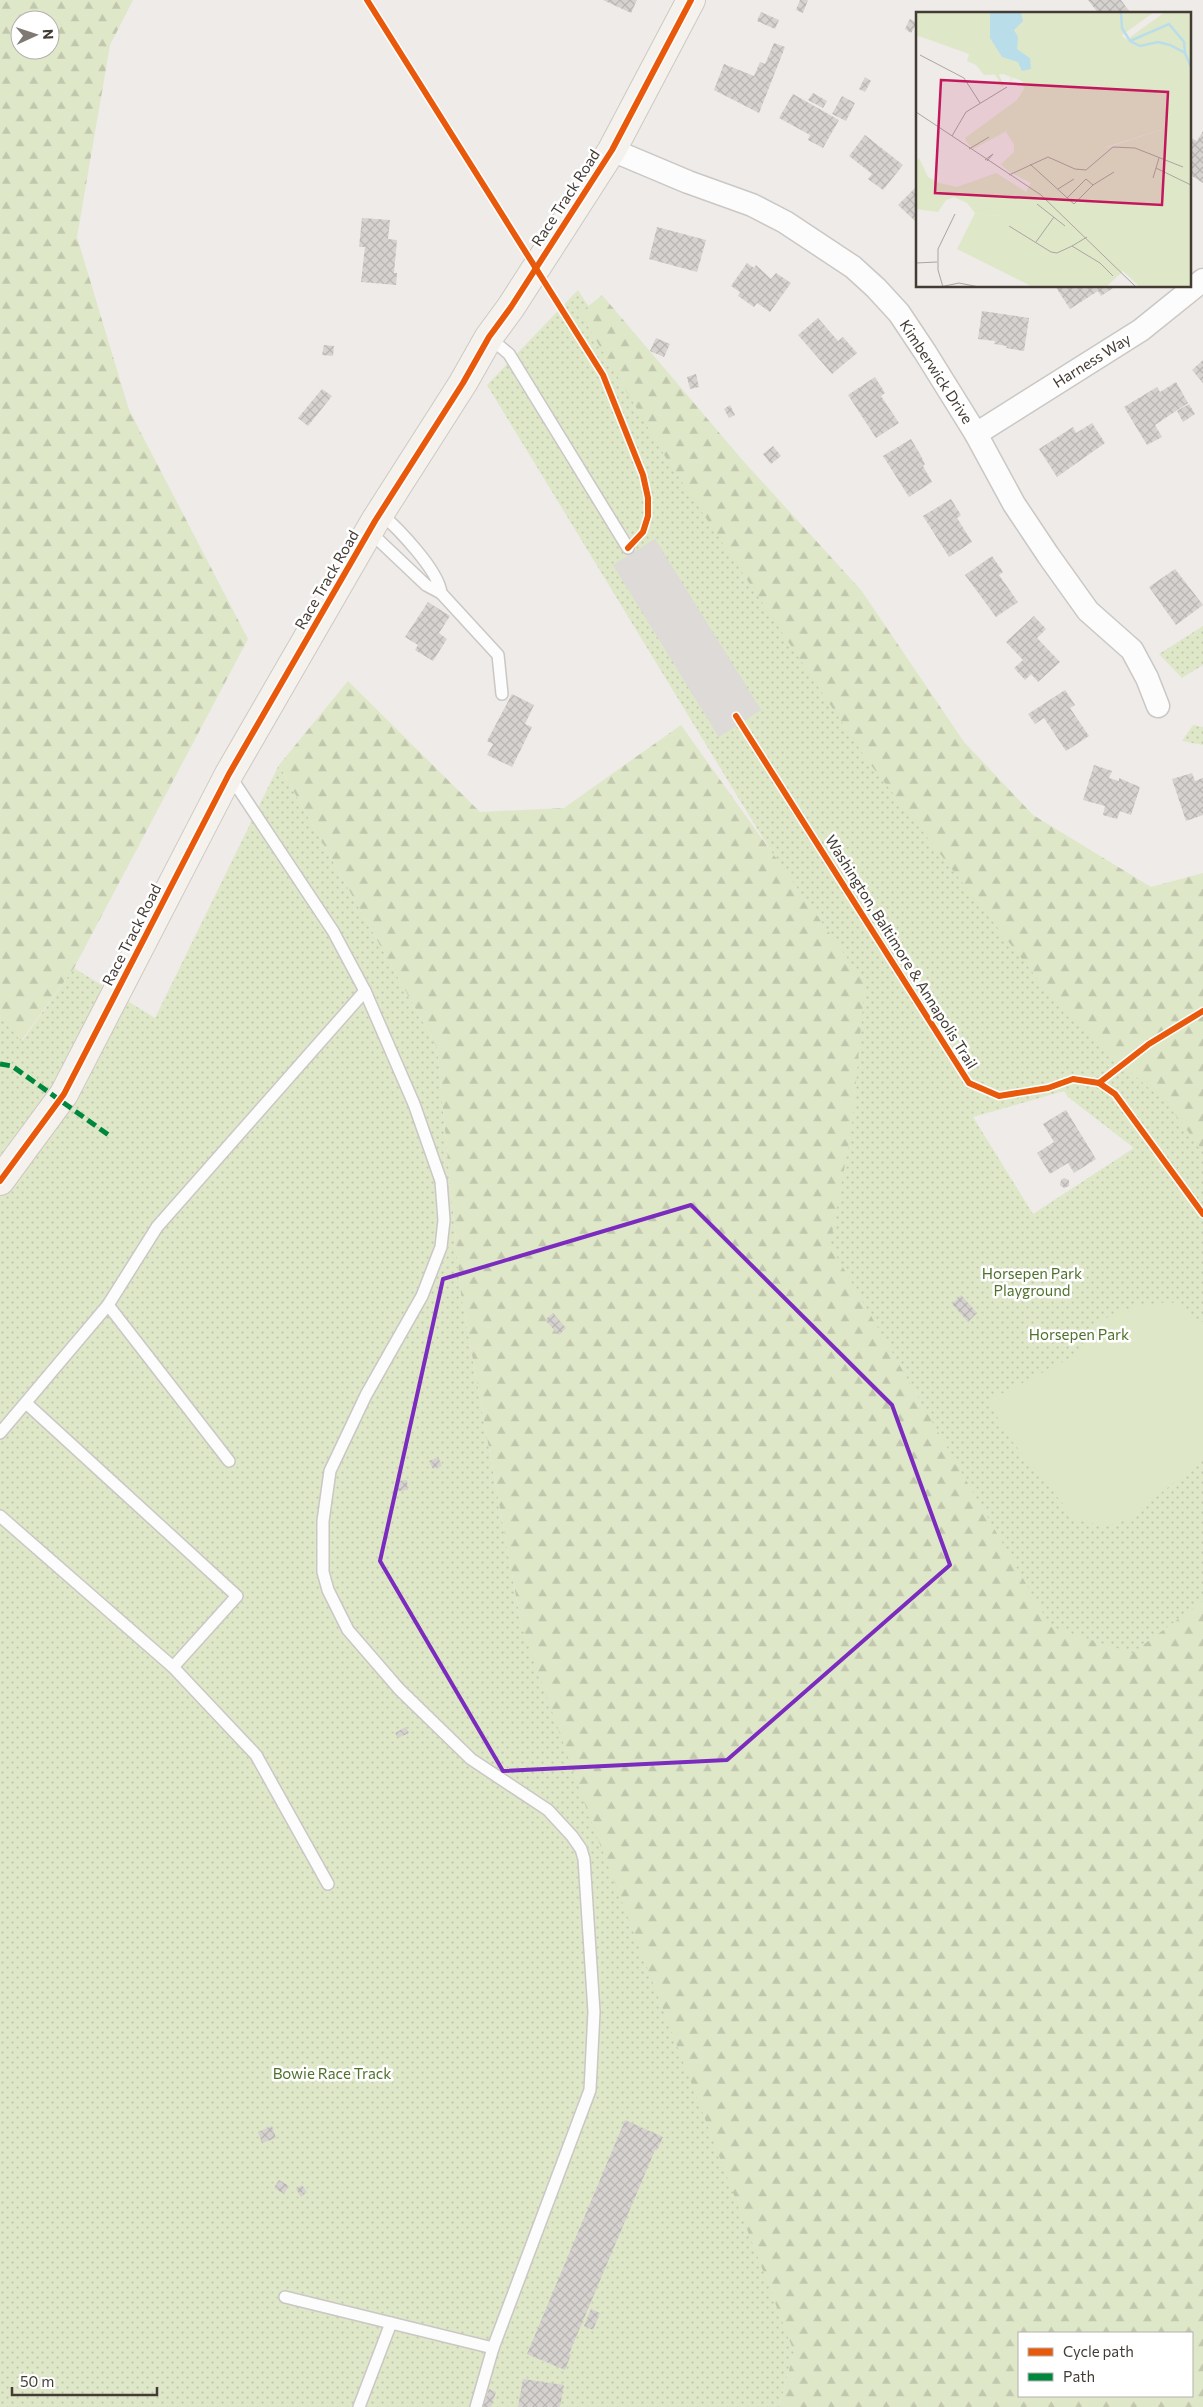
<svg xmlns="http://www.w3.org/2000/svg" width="1203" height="2407" font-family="Commissioner,sans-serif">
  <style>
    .grass { fill: url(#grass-dots); fill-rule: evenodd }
    .forest { fill: url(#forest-firs); fill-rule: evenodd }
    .pitch { fill: #dfe7c9 }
    .parking { fill: #dddad8 }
    .building { fill: url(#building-cross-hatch) }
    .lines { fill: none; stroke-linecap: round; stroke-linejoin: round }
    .lane-casing { stroke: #cac7c4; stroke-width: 14 }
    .street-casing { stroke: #cac7c4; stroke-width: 25 }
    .secondary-casing { stroke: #cec8c1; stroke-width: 30 }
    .lane { stroke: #fcfcfc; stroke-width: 11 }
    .street { stroke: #fcfcfc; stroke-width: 22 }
    .secondary { stroke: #f5f2ee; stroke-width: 28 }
    .quiet { stroke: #00873e; stroke-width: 5; stroke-dasharray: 10 5; stroke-linecap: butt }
    .cycleway-casing { stroke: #fff; stroke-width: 9 }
    .cycleway { stroke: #e8590c; stroke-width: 6 }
    .marked { fill: none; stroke: #7b2cbf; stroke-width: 4; stroke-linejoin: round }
    .labels { text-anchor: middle; stroke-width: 5; stroke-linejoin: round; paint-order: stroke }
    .street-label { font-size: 15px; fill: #433c35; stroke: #fff }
    .park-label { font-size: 15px; fill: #4f712c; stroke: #fff }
    .inset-river { fill: none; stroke: #baddea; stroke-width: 2.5 }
    .inset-road { fill: none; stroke: #aaa5a0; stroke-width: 1 }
    .view { fill: #c2185b; fill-opacity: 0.15; stroke: #c2185b; stroke-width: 2.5 }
    .inset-edge { fill: none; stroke: #433c35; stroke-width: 2.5 }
  </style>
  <defs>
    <pattern id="grass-dots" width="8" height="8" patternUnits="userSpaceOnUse" patternTransform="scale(1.25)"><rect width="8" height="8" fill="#dfe7c9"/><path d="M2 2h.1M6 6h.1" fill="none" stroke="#c1c7ad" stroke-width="1.8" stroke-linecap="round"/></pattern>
    <pattern id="forest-firs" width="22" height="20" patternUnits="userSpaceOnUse" patternTransform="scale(1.25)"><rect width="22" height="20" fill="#dfe7c9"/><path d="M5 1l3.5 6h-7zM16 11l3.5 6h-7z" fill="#c1c7ad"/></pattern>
    <pattern id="building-cross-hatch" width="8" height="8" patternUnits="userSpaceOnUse" patternTransform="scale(1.25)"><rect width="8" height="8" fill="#d6d2cf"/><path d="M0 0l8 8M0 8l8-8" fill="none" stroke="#b9b5b2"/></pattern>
  </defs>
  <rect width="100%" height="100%" fill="#eeebe8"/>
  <g class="grass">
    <path d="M578 290 794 631 855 701 1203 926V2407H973L548 1547 836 958 487 385ZM1064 1091 1068 1097 1134 1148 1033 1214 973 1117ZM1019 2333H1192V2396H1019Z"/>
    <polygon points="1203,626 1203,665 1182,678 1159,654"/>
    <polygon points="1193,725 1203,727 1203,745 1182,741"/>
    <polygon points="279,765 437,1047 461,1294 521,1624 794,2352 779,2407 0,2407 0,1017 22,1041 74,968 155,1018"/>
  </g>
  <g class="forest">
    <path d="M0 0H133L110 45 77 237 129 410 248 639 74 968 21 1041 0 1017ZM20 20H50V50H20Z"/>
    <polygon points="602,295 745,463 861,590 964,742 1033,815 1151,887 1203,873 1203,1151 1168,1105 1064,1013 867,760 666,458 580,313"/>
    <path d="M348 681 480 812 564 808 681 725 865 983 852 1127 830 1245 1051 1627 1132 1653 1203 1601V2407H779L794 2352 588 1813 521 1624 461 1294 437 1047 279 765ZM1019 2333H1192V2396H1019Z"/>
  </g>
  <polygon class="pitch" points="1168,1302 1183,1304 1193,1318 1203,1322 1203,1459 1130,1518 1106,1526 1076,1520 1003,1430 990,1400 1074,1356 1098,1324 1114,1313 1142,1305"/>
  <polygon class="parking" points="655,539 761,710 719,737 613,565"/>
  <g class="building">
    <polygon points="603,0 637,0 631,13"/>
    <polygon points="800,0 808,0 803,13 796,10"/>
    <polygon points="1088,0 1121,0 1129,11 1126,14 1110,14 1108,11 1099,14"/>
    <polygon points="761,12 779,20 775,29 757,21"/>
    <polygon points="910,19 917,23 911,33 905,29"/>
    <polygon points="774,43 785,47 759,113 714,90 724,64 754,76 760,62 765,64"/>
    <polygon points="865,77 871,81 865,92 859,89"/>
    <polygon points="813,93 827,101 823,108 808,100"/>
    <polygon points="793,94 839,120 823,148 808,140 810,135 779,118"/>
    <polygon points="842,96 855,103 846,121 832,114"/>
    <polygon points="1203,131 1203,183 1189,174 1189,137 1197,141"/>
    <polygon points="865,135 903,165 883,190 868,179 872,174 849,156"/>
    <polygon points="917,186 917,223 898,205"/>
    <polygon points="362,218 390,220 388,239 397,240 394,273 397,273 396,285 361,282 365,247 359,247"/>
    <polygon points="657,227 706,240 697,272 649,259"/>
    <polygon points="747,263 754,268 756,265 771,279 776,273 791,283 770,312 757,303 754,307 738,296 740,292 731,286"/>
    <polygon points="1055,286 1116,286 1101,296 1098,291 1070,309"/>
    <polygon points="982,311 1029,318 1024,351 1006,348 1007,346 994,344 995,341 978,339"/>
    <polygon points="818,318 838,341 843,337 857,353 832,374 798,335"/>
    <polygon points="656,338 670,344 664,357 650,351"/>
    <polygon points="324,345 334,346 333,356 322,355"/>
    <polygon points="1203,360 1203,383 1192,370"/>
    <polygon points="696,374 699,387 690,389 687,377"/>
    <polygon points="875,377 885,393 881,396 899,423 876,438 848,395"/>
    <polygon points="1176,382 1188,403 1155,425 1162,437 1147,445 1124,407 1157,387 1160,392"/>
    <polygon points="322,389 332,396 308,426 298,418"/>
    <polygon points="1189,404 1195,414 1183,422 1177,411"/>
    <polygon points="730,405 735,415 729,418 724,409"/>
    <polygon points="1092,423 1105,443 1057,477 1039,449 1073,427 1076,433"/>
    <polygon points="911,439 920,454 925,464 923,466 932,482 909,497 883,456"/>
    <polygon points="773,446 781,456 771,464 763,454"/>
    <polygon points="951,499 961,515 957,518 972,542 949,557 923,516"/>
    <polygon points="992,556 1003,572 999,575 1018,602 996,617 965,575"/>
    <polygon points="1175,569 1203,605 1176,625 1149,587"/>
    <polygon points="428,602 450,616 439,633 447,639 433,661 415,650 418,645 405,637"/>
    <polygon points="1034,616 1046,629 1037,638 1060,662 1038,682 1031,674 1025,680 1014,668 1023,660 1006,642"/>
    <polygon points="1065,690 1075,705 1070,708 1089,736 1066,751 1044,718 1035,724 1028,714"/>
    <polygon points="512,694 534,705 525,724 532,727 512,767 487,755 493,744 487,741"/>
    <polygon points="1094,765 1112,771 1109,778 1119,781 1119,778 1140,787 1131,815 1120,811 1117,819 1103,815 1105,806 1083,800"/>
    <polygon points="1192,773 1195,781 1203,778 1203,815 1186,821 1172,779"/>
    <polygon points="1066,1110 1096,1159 1074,1173 1068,1163 1050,1174 1037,1153 1054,1142 1043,1124"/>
    <polygon points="1064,1178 1069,1180 1069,1186 1064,1188 1060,1185 1061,1180"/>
    <polygon points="961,1295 977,1313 968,1322 952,1304"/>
    <polygon points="553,1313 566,1328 559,1335 545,1320"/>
    <polygon points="438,1457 442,1466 433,1469 429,1461"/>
    <polygon points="407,1480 408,1490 398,1491 397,1481"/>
    <polygon points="406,1727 409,1733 398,1738 395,1733"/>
    <polygon points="625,2120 663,2137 657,2150 655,2150 569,2354 571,2355 565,2370 527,2354"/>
    <polygon points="272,2126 276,2138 262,2143 258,2132"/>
    <polygon points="279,2180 289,2186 284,2194 274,2188"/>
    <polygon points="302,2185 307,2192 301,2197 296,2189"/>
    <polygon points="591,2309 600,2313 593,2330 584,2326"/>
    <polygon points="523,2379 564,2385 560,2407 518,2407"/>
    <polygon points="489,2389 496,2392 491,2407 483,2407"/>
  </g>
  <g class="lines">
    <g class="lane-casing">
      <g id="lane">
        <polyline points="489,337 509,354 628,548"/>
        <path d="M369 531 426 585 441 593C439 571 398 528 380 513"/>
        <polyline points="441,593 498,655 502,694"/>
        <polyline points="230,776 333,931 365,991 414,1104 441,1181 444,1220 441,1247 422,1296 366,1395 330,1471 323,1521 323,1572 328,1590 348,1630 399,1689 471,1759 548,1810 572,1836 581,1849 584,1859 594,2012 590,2090 493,2348 476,2407"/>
        <polyline points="108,1305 229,1461"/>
        <polyline points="0,1433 108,1305 157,1227 365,991"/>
        <polyline points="0,1516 173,1667 237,1596 26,1403"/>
        <polyline points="173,1667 256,1755 328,1884"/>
        <polyline points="285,2297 493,2348"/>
        <polyline points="359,2407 391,2323"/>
      </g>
    </g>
    <g class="street-casing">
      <g id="street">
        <polyline points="612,150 688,182 752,205 785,222 853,267 876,288 899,313 925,352 976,434 1014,504 1048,555 1088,611 1132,650 1147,678 1158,706"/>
        <polyline points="976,434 1141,330 1203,280"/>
      </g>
    </g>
    <g class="secondary-casing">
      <polyline id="secondary" points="0,1181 64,1094 229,774 375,521 463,383 489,337 511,307 612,150 691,0"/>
    </g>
    <use href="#lane" class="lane"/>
    <use href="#street" class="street"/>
    <use href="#secondary" class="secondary"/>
    <polyline class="quiet" points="0,1064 12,1066 110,1136"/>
    <g class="cycleway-casing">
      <g id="cycleway">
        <polyline points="367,0 603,375 643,475 648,498 648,516 643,532 628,548"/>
        <polyline points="736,716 969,1083 999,1096 1048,1088 1073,1079 1099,1083 1149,1044 1203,1011"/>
        <polyline points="1099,1083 1115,1094 1203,1214"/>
        <polyline points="0,1181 64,1094 229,774 375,521 463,383 489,337 511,307 612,150 691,0"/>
      </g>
    </g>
    <use href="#cycleway" class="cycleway"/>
  </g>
  <path class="marked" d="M691 1205 892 1405 950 1565 727 1760 503 1771 380 1561 443 1279Z"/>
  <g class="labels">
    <g class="street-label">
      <text transform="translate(566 198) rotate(-57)" y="5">Race Track Road</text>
      <text transform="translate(1092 361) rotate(-32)" y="5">Harness Way</text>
      <text transform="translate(936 372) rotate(57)" y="5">Kimberwick Drive</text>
      <text transform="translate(327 580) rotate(-60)" y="5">Race Track Road</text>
      <text transform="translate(132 935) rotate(-63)" y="5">Race Track Road</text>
      <text transform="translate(901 952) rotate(58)" y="5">Washington, Baltimore &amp; Annapolis Trail</text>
    </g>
    <g class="park-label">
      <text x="1032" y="1279">Horsepen Park<tspan x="1032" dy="17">Playground</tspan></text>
      <text x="1079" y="1340">Horsepen Park</text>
      <text x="332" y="2079">Bowie Race Track</text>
    </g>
  </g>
  <g transform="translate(916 12)">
    <rect width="275" height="275" fill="#eeebe8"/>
    <path d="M0 0H200L206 24 217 33 167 137 113 107 57 137 49 128 82 109 98 96 112 71 97 61 94 73 95 60 80 57 88 73 86 75 74 53 10 17 0 26ZM245 118 275 128V275H224L207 259 190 275H117L41 237 59 201 82 204 93 189 117 185 110 179 115 171 92 159 120 145 193 135Z" fill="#dfe7c9"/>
    <path d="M0 0H32L87 49 105 59 122 60 113 0H238L95 103 51 128 49 126 101 88 108 77 106 69 87 62 68 63 60 53 51 49 53 42 0 23ZM249 0H275V128L244 118 174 140 120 145 92 159 85 152 98 140V132L90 120 116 104 140 109 177 90 180 82 166 60ZM3 146 12 165 23 171 41 175 80 161 117 184 103 195 93 189 82 204 59 201 51 191 38 185 30 188 22 200 0 197V149Z" fill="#dfe7c9"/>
    <path d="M36 0H74V26L80 37ZM107 9 106 14 114 46 101 37 102 25 98 17Z" fill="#dfe7c9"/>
    <path d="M155 69 168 84 156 95 147 80 149 72Z" fill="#dfe7c9"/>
    <path d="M74 0H105L107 9 98 18 102 25 101 37 114 46 115 57 106 59 102 50 86 45 74 26Z" fill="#baddea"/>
    <path class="inset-river" d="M205 0 206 16 214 29 224 34 242 30 254 33 269 41 275 55M214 29 253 12 268 30 269 41"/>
    <path class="inset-road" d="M4 43 48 66 64 91M0 100 125 183 220 275M36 124 50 100 91 75M53 137 73 125M69 148 77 142 71 149M114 152 158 192 177 173 170 167 151 186M240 156 275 173M93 163 132 145 159 157 170 158 197 135 219 136 267 155M237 166 243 146M177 173 198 160M142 177 158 167M121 192 149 214M93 214 135 240 141 241 156 234 184 251 197 264M120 230 138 205M156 234 171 225M0 251 21 250M24 275 43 271 63 275M27 275 22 258V237L39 202"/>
    <path class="view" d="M25 68 252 80 246 193 19 181Z"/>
    <rect width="275" height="275" class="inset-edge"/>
  </g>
  <rect x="1018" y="2332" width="175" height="65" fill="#ffffff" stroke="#b4b1ae"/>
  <rect x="1028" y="2348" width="25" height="8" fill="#e8590c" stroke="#b4b1ae"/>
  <text x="1063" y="2357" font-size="15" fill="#433c35">Cycle path</text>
  <rect x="1028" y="2373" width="25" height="8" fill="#00873e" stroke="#b4b1ae"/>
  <text x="1063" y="2382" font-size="15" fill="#433c35">Path</text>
  <g transform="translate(35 35) rotate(87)"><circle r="24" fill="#ffffff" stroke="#b4b1ae"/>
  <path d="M0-4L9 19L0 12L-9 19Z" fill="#7f7974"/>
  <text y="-8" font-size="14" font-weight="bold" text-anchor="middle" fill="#433c35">N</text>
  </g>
  <path d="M12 2387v8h145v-8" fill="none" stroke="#433c35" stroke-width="2.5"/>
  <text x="20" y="2387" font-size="15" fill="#433c35" stroke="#ffffff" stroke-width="4" paint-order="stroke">50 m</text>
</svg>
